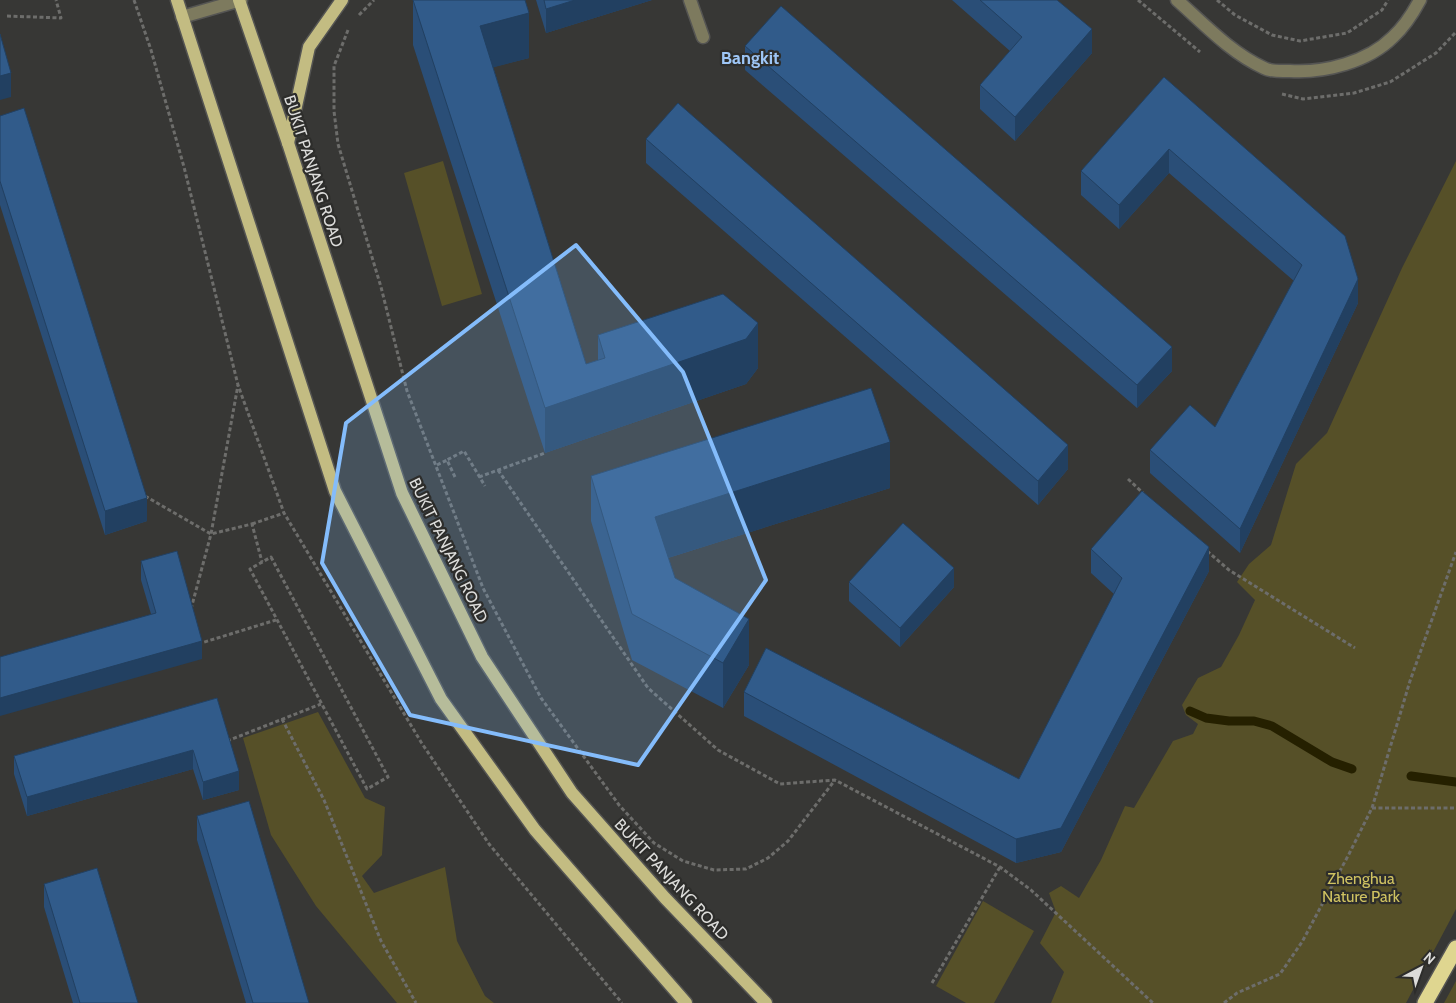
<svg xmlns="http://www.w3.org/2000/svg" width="1456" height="1003" font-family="Cabin,sans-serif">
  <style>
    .green { fill: #565028 }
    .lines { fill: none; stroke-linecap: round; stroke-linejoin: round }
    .stream { stroke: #252000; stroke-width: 9 }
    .minor-casing { stroke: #555553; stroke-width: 15 }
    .major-casing { stroke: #555553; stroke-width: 15 }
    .highway-casing { stroke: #555553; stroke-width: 18 }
    .path { stroke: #6d6d6b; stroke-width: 3; stroke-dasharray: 4 2.5; stroke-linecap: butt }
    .minor { stroke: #7d7a5e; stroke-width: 12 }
    .major { stroke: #c3bc82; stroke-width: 12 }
    .highway { stroke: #dfd690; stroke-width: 15 }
    .wall { fill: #2a4e77 }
    .shaded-wall { fill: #224061 }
    .building { fill: #315b8a; stroke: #224061 }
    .marked { fill: #84bcfb; fill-opacity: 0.2; stroke: #84bcfb; stroke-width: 4; stroke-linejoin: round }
    .labels { text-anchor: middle; stroke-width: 4.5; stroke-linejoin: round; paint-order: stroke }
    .street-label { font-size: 16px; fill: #dcdcda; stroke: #2d2d2b }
    .park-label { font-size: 16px; fill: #cfc261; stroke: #2d2d2b }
    .neighbourhood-label { font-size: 18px; font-weight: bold; fill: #9ec6f6; stroke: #2d2d2b }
  </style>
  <rect width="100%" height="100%" fill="#373735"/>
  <g class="green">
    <polygon points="443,161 482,294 442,306 404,173"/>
    <polygon points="1456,161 1456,909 1406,1003 1051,1003 1064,972 1040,943 1056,912 1049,893 1061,886 1079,898 1101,860 1125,806 1134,808 1173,741 1193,734 1198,724 1186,715 1182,705 1198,678 1221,667 1239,635 1255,600 1237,582 1249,564 1271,545 1296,464 1327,433 1402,268"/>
    <polygon points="318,712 365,798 385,807 382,855 362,876 374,893 445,867 457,941 485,996 494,1003 397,1003 316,906 271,835 243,738"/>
    <polygon points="983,901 1034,931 994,1003 966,1003 936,986"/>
    <polygon points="1456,981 1456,1003 1444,1003"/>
  </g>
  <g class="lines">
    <g class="stream">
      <polyline points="1190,711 1206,718 1229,721 1254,721 1272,726 1332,762 1352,769"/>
      <polyline points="1411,776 1456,782"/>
    </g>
    <g class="minor-casing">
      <g id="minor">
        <polyline points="690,0 703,37"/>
        <path d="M1177 0C1204 24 1231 53 1264 68 1271 72 1282 71 1290 71 1325 73 1368 62 1393 37 1404 27 1413 13 1420 0"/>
        <polyline points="182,17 241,0"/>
      </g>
    </g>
    <g class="major-casing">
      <g id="major">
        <polyline points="177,0 335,491 441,699 535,830 686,1003"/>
        <polyline points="239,0 288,143 402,493 482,657 572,793 665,898 766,1003"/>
        <polyline points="288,143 309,47 342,0"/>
      </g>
    </g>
    <g class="highway-casing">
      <polyline id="highway" points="1425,1003 1456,948"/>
    </g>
    <g class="path">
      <polyline points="134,0 151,50 184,167 238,385 284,513 421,742 489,844 622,1003"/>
      <polyline points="1138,0 1200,52"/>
      <polyline points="1217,0 1235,15 1272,35 1300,41 1347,33 1382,10 1388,0"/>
      <polyline points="359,15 374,0"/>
      <polyline points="7,16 61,18 56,0"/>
      <polyline points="348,30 334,66 334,111 338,144 381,287 407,391 483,588 541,698 619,805 654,843 683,861 714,870 746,869 768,858 788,841 835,780"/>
      <polyline points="1282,94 1303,99 1354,93 1390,82 1436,53 1456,32"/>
      <polyline points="437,465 447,460"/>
      <polyline points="498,470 648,688 718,750 780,784 835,780 1000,867 1031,890 1153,1003"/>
      <polyline points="455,477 447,460 464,451 485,486"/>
      <polyline points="479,477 545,453"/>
      <polyline points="1128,479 1143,493"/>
      <polyline points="145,496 211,534 252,524 262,562"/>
      <polyline points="252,524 284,513"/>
      <polyline points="1207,551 1229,570 1355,648"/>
      <polygon points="271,557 388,777 367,789 250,569"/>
      <polyline points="191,609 211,534 238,385"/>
      <polyline points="198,644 276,620"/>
      <polyline points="282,719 324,800 381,941 416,1003"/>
      <polyline points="227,741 321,704"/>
      <polyline points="1372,808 1456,808"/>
      <polyline points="932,983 1000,867"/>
      <polyline points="1224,1003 1237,993 1280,974 1302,942 1349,854 1372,808 1410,681 1456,552"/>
    </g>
    <use href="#minor" class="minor"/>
    <use href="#major" class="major"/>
    <use href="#highway" class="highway"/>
  </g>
  <g class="wall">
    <polygon points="413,0 529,58 493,67 586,364 598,360 598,335 758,368 746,384 545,453 413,45"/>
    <polygon points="536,0 652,0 546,33"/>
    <polygon points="952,0 1057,0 1092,53 1015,141 980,109 980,85 1010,51"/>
    <polygon points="745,46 1172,371 1137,408 745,70"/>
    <polygon points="1164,77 1358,303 1240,553 1150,473 1150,450 1215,427 1294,281 1169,173 1119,229 1081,195 1081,171"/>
    <polygon points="0,116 147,521 105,535 0,205"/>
    <polygon points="646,139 1068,469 1038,505 646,163"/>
    <polygon points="591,476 890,488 668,558 675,578 749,665 723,708 632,660 591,521"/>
    <polygon points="1091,549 1209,571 1061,852 1016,863 744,716 744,692 1019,779 1114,594 1091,573"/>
    <polygon points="141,561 202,659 151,614 141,580"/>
    <polygon points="849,582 954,587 900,647 849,601"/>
    <polygon points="217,698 239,790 203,800 193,769 27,816 14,774 14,756"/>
    <polygon points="197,816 309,1003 246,1003 197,840"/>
    <polygon points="44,884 138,1003 73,1003 44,907"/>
  </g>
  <g class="shaded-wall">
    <polygon points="575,0 652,0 546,33 546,9"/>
    <polygon points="529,13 529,58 480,71 480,26"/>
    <polygon points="1092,29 1092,53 1015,141 1015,117"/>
    <polygon points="11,73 11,97 0,100 0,76"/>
    <polygon points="1169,149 1169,173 1119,229 1119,205"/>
    <polygon points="1358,279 1358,303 1240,553 1240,529"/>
    <polygon points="758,323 758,368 746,384 545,453 545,408"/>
    <polygon points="1172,347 1172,371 1137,408 1137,385"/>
    <polygon points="890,442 890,488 655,562 655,517"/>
    <polygon points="1068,445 1068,469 1038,505 1038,481"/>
    <polygon points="147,498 147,521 105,535 105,511"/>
    <polygon points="1209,547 1209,571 1061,852 1016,863 1016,839"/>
    <polygon points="954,568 954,587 900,647 900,628"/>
    <polygon points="749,619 749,665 723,708 723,663"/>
    <polygon points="202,641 202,659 0,716 0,698"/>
    <polygon points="193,750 193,769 27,816 27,797"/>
    <polygon points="239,771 239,790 203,800 203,782"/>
  </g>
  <g class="building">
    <polygon points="413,0 525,0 529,13 480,26 586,364 605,358 598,335 723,294 758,323 746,339 545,408"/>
    <polygon points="544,0 575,0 546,9"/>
    <polygon points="980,0 1057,0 1092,29 1015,117 980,85 1022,37"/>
    <polygon points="781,6 1172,347 1137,385 745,46"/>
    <polygon points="0,34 11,73 0,76"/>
    <polygon points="1164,77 1345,236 1358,279 1240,529 1150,450 1190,405 1215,427 1302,265 1169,149 1119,205 1081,171"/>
    <polygon points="678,103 1068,445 1038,481 646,139"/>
    <polygon points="24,108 147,498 105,511 0,181 0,116"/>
    <polygon points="871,388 890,442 655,517 675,578 749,619 723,663 632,614 591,476"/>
    <polygon points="1142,491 1209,547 1061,828 1016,839 744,692 766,648 1019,779 1122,578 1091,549"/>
    <polygon points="903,523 954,568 900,628 849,582"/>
    <polygon points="177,551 202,641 0,698 0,657 156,613 141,561"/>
    <polygon points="217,698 239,771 203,782 193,750 27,797 14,756"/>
    <polygon points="249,801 309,1003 253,1003 197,816"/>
    <polygon points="97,868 138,1003 80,1003 44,884"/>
  </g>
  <path class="marked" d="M576 245 683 372 766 580 638 765 410 715 322 563 346 423Z"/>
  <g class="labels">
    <g class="street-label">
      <text transform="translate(314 171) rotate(72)" y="6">BUKIT PANJANG ROAD</text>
      <text transform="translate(449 550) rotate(64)" y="6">BUKIT PANJANG ROAD</text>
      <text transform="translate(672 879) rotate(47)" y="6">BUKIT PANJANG ROAD</text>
    </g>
    <g class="park-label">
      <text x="1361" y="884">Zhenghua<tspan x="1361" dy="18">Nature Park</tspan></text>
    </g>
    <g class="neighbourhood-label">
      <text x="750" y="64">Bangkit</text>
    </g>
  </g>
  <g transform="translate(1421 968) rotate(41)" stroke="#2d2d2b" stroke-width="4" paint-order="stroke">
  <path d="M0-4L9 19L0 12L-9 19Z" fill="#dcdcda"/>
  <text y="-8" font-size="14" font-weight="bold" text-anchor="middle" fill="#dcdcda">N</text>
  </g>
</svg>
